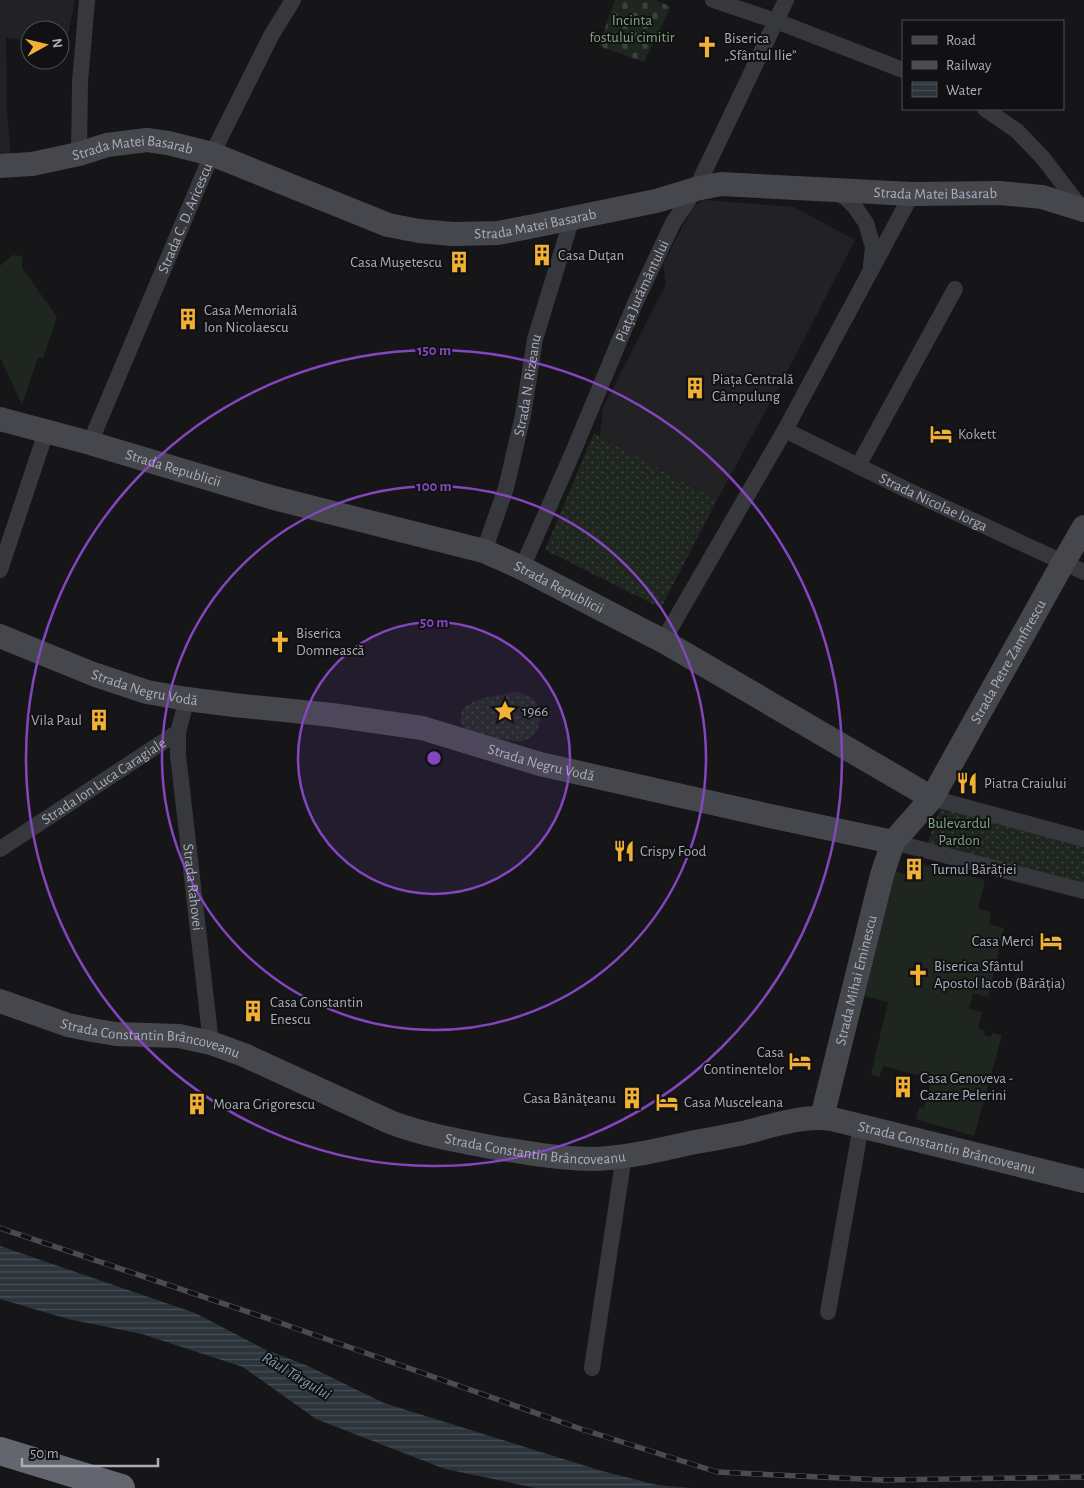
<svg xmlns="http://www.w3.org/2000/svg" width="1084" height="1488" font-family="'Alegreya Sans',sans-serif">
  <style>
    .built { fill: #222225 }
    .grass { fill: url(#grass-dots) }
    .cemetery { fill: url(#cemetery-stones) }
    .garden { fill: #1e261f }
    .water { fill: url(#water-rules) }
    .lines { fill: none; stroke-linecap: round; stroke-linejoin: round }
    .street { stroke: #37383d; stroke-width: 16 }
    .secondary { stroke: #45474d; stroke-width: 24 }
    .highway { stroke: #63666e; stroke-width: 28 }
    .rail-casing { stroke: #4a4c52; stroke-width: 5.5 }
    .rail { stroke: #111113; stroke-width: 4; stroke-dasharray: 11; stroke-linecap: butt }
    .ring { fill: none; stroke: #8446be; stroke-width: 2.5 }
    .labels { text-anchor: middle; stroke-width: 4; stroke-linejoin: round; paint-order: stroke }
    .park-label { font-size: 15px; fill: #7fa381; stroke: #111113 }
    .poi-label { font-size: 15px; fill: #a8adb8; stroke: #111113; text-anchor: start }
    .street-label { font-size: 15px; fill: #a8adb8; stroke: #111113 }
    .water-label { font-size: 16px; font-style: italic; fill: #7f9bb3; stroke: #111113 }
    .centre { fill: #8446be; stroke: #111113; stroke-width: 2.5 }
    .ring-label { font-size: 15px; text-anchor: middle; font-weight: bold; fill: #8446be; stroke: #111113; stroke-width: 4; stroke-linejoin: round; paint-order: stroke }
  </style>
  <defs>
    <pattern id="grass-dots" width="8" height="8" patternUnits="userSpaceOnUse" patternTransform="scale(1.25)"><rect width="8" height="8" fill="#1e261f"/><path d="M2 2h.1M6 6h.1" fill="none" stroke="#3c433d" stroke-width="1.8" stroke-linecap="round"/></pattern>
    <pattern id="cemetery-stones" width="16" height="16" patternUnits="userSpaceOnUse" patternTransform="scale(1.25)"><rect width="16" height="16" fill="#1e261f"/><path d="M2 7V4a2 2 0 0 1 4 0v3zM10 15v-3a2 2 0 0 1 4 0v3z" fill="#3c433d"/></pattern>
    <pattern id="water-rules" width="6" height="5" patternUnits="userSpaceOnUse" patternTransform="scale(1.25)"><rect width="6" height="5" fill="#2c353c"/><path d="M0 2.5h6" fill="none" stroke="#485056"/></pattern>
  </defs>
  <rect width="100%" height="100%" fill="#161618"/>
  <g class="built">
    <polygon points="0,0 75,0 66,45 60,44 60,30 30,30 30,41 6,38 7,110 11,160 0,158"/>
    <polygon points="704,200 794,207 855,240 796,355 717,500 600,436 603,408 666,284 663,264 693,207"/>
  </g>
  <g class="grass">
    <polygon points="594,433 717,500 661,608 545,550"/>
    <path d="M517 692C523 694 530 696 534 700 546 712 540 737 524 741 511 744 477 732 464 729 447 698 498 696 517 692Z"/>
    <polygon points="942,803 1084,844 1084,889 926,847"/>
  </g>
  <polygon class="cemetery" points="615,0 656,0 671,7 644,62 599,46"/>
  <g class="garden">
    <polygon points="13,255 22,256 22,268 57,317 43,358 38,357 22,405 0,357 0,266"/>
    <polygon points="923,864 985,880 978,909 991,912 989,924 1004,928 988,997 973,993 969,1009 982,1012 978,1029 985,1030 984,1035 991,1037 992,1033 1002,1035 974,1136 916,1119 919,1107 924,1108 932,1079 883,1066 879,1077 871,1074 888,1002 860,995 892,871 920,877"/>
  </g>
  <polygon class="water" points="0,1246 195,1313 264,1349 308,1366 384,1403 602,1471 657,1485 691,1488 536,1488 445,1469 316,1419 243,1367 142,1334 68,1319 0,1299"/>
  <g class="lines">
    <g class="street">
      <polyline points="713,0 776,21 903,70"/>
      <polyline points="985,109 1017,131 1043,158 1082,209"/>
      <polyline points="79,154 80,82 87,0"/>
      <polyline points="834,191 846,198 855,207 866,223 873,247 871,266"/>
      <path id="s1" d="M785 430 905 489 1084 572"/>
      <path id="s2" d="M90 443 212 154 271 36 293 0"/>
      <polyline points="858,466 955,289"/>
      <path id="s3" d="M484 551 506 488 523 415 535 339 572 218"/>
      <path id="s4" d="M522 568 573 452 636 301 673 223 696 189 786 0"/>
      <polyline points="0,570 46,432"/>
      <polyline points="663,641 785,430 912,194"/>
      <path id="s5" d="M178 732V755L211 1043"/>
      <polyline points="932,798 1084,839"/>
      <polyline points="893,842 1084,891"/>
      <path id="s6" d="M0 849 178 732 187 699"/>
      <polyline points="828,1312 861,1126"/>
      <polyline points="592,1368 624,1156"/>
    </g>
    <g class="secondary">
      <path id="s7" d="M0 166 32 164 79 154 107 145 147 140 168 143 212 154 388 225 419 231 453 234 498 233 529 227 656 201 696 189 721 184 912 194 1000 193 1042 197 1084 210"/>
      <path id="s8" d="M0 419 90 443 274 498 484 551 522 568 663 641 932 798"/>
      <path id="s9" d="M0 636 93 674 147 692 187 699 234 705 332 715 422 728 540 764 770 816 893 842"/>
      <path id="s10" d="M0 1001 68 1025 92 1030 116 1034 179 1036 211 1043 244 1055 390 1122C424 1135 460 1141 496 1148 528 1153 561 1159 594 1159 628 1158 662 1149 695 1142 712 1139 730 1136 747 1132 775 1125 803 1115 832 1119L1084 1181"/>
      <path id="s11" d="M822 1117 882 875 893 842 932 798 1063 563 1084 527"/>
    </g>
    <polyline class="highway" points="0,1451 121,1488"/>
    <g class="rail-casing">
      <polyline id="rail" points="0,1228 275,1321 581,1429 717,1472 883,1480 1084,1477"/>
    </g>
    <use href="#rail" class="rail"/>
  </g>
  <circle cx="434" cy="758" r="136" fill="#8446be" fill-opacity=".12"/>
  <g class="ring">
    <circle cx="434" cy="758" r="136"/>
    <circle cx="434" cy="758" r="272"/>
    <circle cx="434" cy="758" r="408"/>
  </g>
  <defs>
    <g id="church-bare" transform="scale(1.725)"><path d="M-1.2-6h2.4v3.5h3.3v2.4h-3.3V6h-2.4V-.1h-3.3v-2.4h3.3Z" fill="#f2b134" stroke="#111113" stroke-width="2.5" paint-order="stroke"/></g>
    <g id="building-bare" transform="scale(1.725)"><path d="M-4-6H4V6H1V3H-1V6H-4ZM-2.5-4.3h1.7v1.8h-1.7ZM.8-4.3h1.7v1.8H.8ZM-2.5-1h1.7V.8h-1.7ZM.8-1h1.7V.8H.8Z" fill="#f2b134" stroke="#111113" stroke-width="2.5" paint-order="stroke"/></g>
    <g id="hotel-bare" transform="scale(1.725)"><path d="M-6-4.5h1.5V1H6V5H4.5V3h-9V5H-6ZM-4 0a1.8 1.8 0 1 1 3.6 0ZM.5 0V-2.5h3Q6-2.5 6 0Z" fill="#f2b134" stroke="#111113" stroke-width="2.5" paint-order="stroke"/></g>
    <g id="sight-bare" transform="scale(1.725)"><path d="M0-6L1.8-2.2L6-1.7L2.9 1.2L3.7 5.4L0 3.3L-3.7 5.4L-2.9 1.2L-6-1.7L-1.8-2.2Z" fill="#f2b134" stroke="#111113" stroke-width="2.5" paint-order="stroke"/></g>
    <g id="restaurant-bare" transform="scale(1.725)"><path d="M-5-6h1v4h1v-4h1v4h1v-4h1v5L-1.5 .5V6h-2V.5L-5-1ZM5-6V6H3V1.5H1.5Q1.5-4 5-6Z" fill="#f2b134" stroke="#111113" stroke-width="2.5" paint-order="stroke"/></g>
  </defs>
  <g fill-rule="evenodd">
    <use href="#church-bare" x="707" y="47"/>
    <use href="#building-bare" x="542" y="255"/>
    <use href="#building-bare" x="459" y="262"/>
    <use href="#building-bare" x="188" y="319"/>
    <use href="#building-bare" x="695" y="388"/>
    <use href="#hotel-bare" x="941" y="434"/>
    <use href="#church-bare" x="280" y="642"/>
    <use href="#sight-bare" x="505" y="711"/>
    <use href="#building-bare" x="99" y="720"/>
    <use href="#restaurant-bare" x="967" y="783"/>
    <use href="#restaurant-bare" x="624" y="851"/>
    <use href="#building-bare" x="914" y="869"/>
    <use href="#hotel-bare" x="1051" y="941"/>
    <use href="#church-bare" x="918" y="975"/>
    <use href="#building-bare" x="253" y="1011"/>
    <use href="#hotel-bare" x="800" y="1061"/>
    <use href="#building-bare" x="903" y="1087"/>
    <use href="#building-bare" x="632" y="1098"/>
    <use href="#hotel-bare" x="667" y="1102"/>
    <use href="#building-bare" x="197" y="1104"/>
  </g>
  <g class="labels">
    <g class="park-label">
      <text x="632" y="25">Incinta<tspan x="632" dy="17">fostului cimitir</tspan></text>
      <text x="959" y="828">Bulevardul<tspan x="959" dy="17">Pardon</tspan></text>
    </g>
    <g class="poi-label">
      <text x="724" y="43">Biserica<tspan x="724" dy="17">„Sfântul Ilie”</tspan></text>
      <text x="558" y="260">Casa Duţan</text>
      <text x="442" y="267" text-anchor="end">Casa Mușetescu</text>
      <text x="204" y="315">Casa Memorială<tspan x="204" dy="17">Ion Nicolaescu</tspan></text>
      <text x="712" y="384">Piața Centrală<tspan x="712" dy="17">Câmpulung</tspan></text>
      <text x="958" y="439">Kokett</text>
      <text x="296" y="638">Biserica<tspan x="296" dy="17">Domnească</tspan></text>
      <text x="522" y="716">1966</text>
      <text x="82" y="725" text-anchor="end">Vila Paul</text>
      <text x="984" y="788">Piatra Craiului</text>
      <text x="640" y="856">Crispy Food</text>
      <text x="931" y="874">Turnul Bărăției</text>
      <text x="1034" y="946" text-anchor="end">Casa Merci</text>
      <text x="934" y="971">Biserica Sfântul<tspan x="934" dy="17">Apostol Iacob (Bărăția)</tspan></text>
      <text x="270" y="1007">Casa Constantin<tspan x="270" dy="17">Enescu</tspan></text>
      <text x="784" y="1057" text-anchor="end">Casa<tspan x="784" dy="17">Continentelor</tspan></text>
      <text x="920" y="1083">Casa Genoveva -<tspan x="920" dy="17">Cazare Pelerini</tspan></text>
      <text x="616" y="1103" text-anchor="end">Casa Bănăţeanu</text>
      <text x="684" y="1107">Casa Musceleana</text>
      <text x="213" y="1109">Moara Grigorescu</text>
    </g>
    <g class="street-label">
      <text dy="5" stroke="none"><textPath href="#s7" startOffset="135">Strada Matei Basarab</textPath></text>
      <text dy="5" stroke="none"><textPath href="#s7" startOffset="960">Strada Matei Basarab</textPath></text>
      <text dy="5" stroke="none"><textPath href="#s2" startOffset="244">Strada C. D. Aricescu</textPath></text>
      <text dy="5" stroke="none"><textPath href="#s7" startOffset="555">Strada Matei Basarab</textPath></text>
      <text dy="5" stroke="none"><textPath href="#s4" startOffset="302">Piața Jurământului</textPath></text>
      <text dy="5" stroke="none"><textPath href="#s3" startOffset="172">Strada N. Rizeanu</textPath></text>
      <text dy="5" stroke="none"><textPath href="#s8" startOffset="180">Strada Republicii</textPath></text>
      <text dy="5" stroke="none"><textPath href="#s1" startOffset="165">Strada Nicolae Iorga</textPath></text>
      <text dy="5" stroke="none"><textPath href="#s8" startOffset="585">Strada Republicii</textPath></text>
      <text dy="5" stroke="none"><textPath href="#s11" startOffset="499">Strada Petre Zamfirescu</textPath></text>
      <text dy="5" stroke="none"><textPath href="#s9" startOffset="154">Strada Negru Vodă</textPath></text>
      <text dy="5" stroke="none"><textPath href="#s9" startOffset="559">Strada Negru Vodă</textPath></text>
      <text dy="5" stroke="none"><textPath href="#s6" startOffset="124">Strada Ion Luca Caragiale</textPath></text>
      <text dy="5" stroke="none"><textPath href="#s5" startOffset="156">Strada Rahovei</textPath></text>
      <text dy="5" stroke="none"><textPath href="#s11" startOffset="141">Strada Mihai Eminescu</textPath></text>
      <text dy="5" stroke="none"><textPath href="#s10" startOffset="156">Strada Constantin Brâncoveanu</textPath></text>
      <text dy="5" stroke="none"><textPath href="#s10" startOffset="561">Strada Constantin Brâncoveanu</textPath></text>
      <text dy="5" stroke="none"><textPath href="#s10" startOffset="981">Strada Constantin Brâncoveanu</textPath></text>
    </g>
    <g class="water-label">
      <text transform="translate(297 1375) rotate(31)" y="6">Râul Târgului</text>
    </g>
  </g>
  <circle cx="434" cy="758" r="8" class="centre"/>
  <g class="ring-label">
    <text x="434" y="355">150 m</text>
    <text x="434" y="491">100 m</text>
    <text x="434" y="627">50 m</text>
  </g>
  <rect x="902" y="20" width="162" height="90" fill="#111113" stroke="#4d4f55"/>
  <rect x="912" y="36" width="25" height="8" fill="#45474d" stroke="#4d4f55"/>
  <text x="946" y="45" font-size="15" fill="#a8adb8">Road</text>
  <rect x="912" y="61" width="25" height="8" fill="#4a4c52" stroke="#4d4f55"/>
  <text x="946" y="70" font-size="15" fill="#a8adb8">Railway</text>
  <rect x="912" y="82" width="25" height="15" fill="url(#water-rules)" stroke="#4d4f55"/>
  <text x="946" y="95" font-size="15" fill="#a8adb8">Water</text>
  <g transform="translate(45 45) rotate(82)"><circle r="24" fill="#111113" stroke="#4d4f55"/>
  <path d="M0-4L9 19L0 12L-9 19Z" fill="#f2b134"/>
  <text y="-8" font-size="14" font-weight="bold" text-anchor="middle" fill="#a8adb8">N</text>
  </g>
  <path d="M22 1458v8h136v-8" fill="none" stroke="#a8adb8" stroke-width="2.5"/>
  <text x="30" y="1458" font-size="15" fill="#a8adb8" stroke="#111113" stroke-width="4" paint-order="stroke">50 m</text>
</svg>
